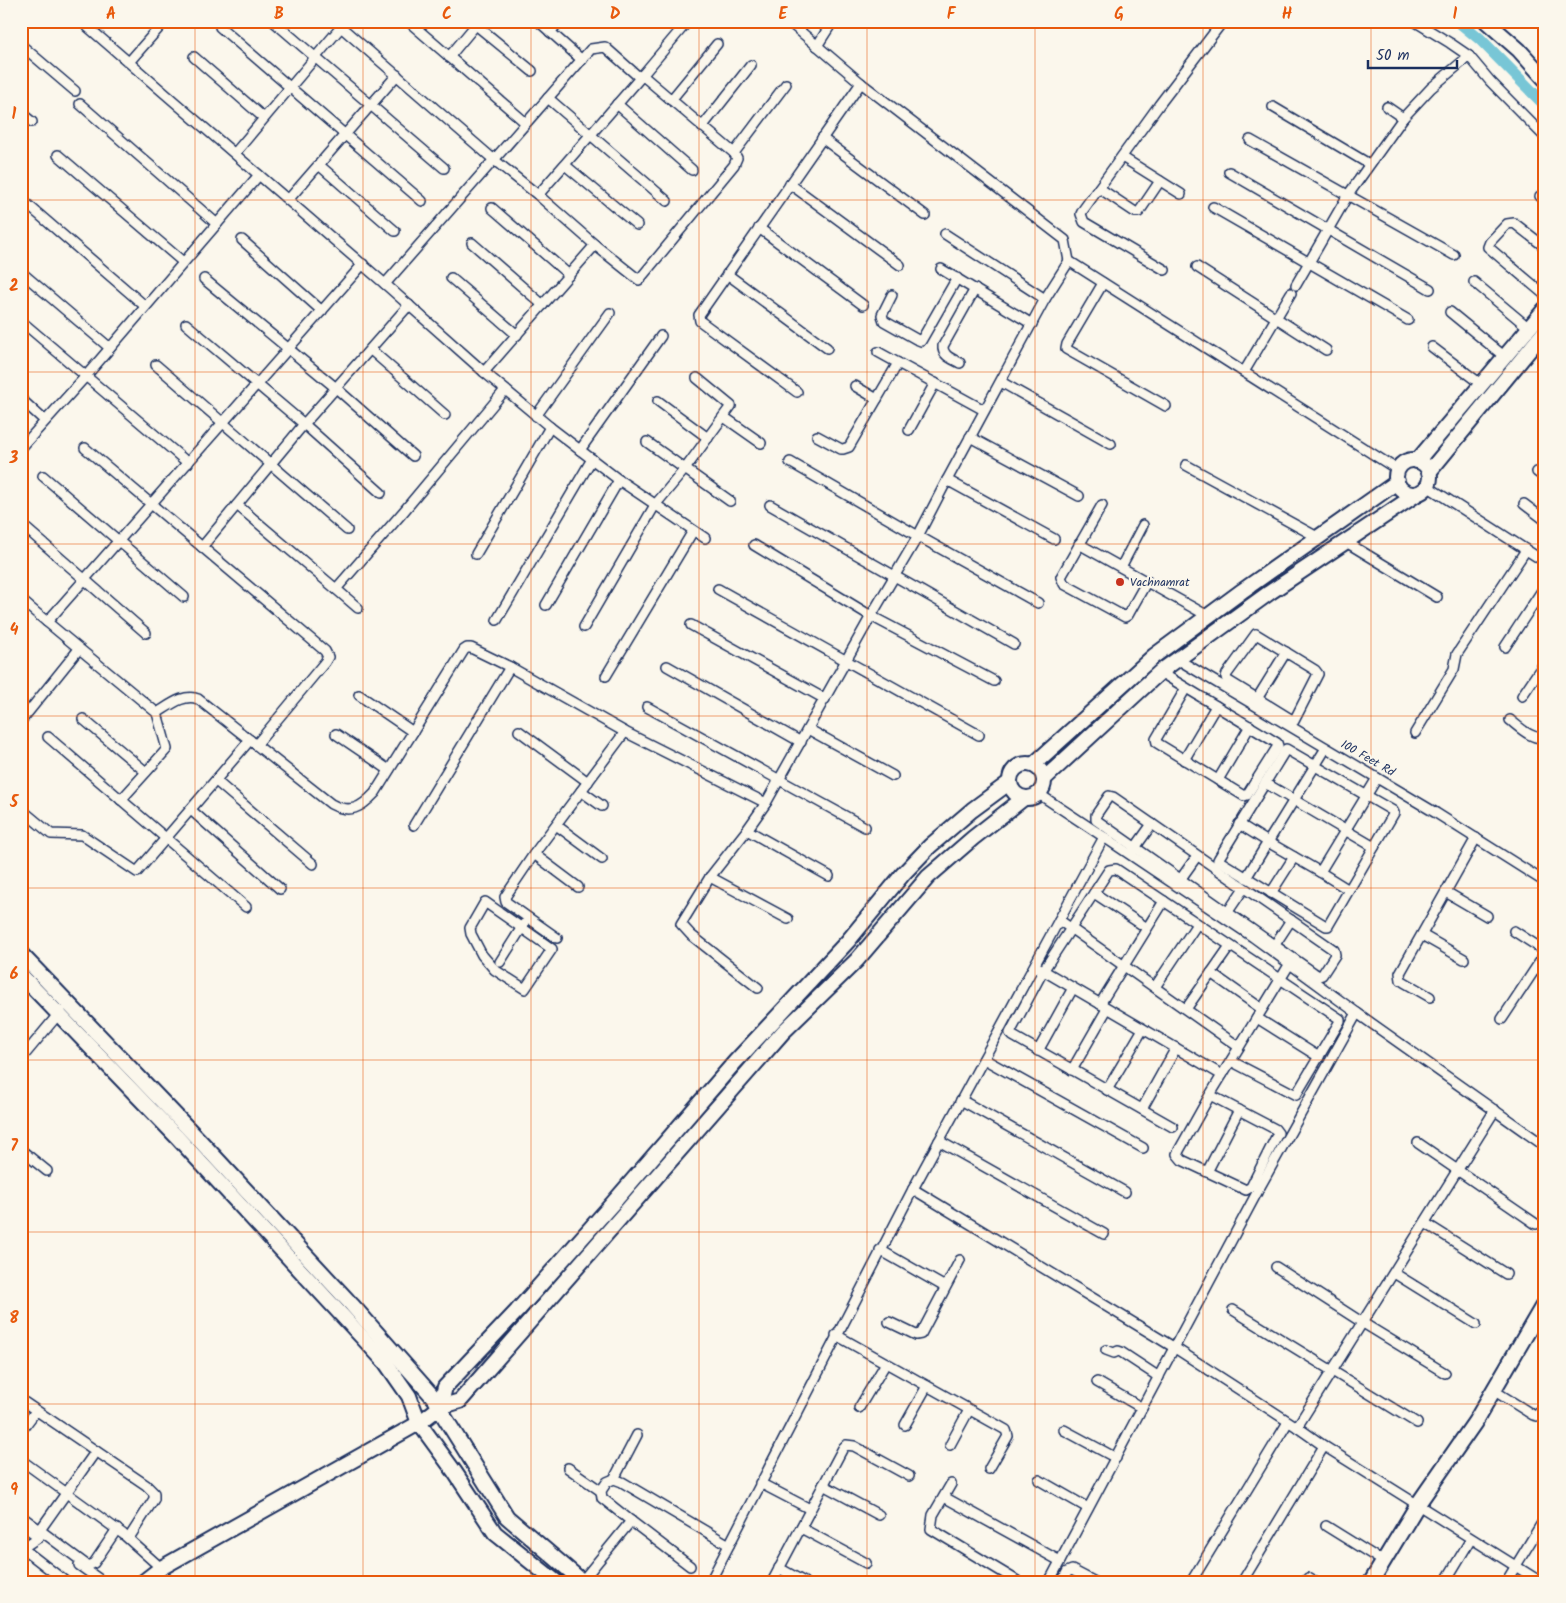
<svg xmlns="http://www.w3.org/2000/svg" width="1566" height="1603" font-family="Kalam,sans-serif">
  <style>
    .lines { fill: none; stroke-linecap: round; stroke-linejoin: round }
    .canal { stroke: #78c6d6; stroke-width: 12 }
    .street-casing { stroke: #1b2f5e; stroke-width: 12 }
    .secondary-casing { stroke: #1b2f5e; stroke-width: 18 }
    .street { stroke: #fbf7ec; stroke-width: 9 }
    .secondary { stroke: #fbf7ec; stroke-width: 14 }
    .grid { fill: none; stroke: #e8590c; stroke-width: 1; stroke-opacity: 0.55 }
    .poi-dot { fill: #c8321e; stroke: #fbf7ec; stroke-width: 2 }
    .labels { text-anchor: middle; stroke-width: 4; stroke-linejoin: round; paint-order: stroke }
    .poi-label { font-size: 12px; fill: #1b2f5e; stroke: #fbf7ec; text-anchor: start }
    .street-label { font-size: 12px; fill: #1b2f5e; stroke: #fbf7ec }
    .neatline { fill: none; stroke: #e8590c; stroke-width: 2 }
    .grid-label { font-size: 16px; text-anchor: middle; font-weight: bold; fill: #e8590c }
  </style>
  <rect width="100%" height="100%" fill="#fbf7ec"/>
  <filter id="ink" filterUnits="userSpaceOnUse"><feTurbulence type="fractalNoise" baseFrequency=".02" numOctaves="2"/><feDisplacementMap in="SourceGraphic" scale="10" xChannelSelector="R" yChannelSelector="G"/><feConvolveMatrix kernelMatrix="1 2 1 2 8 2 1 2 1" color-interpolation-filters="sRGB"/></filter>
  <g filter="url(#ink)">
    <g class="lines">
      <polyline class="canal" points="1458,21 1480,39 1545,105"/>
      <g class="street-casing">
        <g id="street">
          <polyline points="81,21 385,284 484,372 550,427 619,480 705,538"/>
          <polyline points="273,21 444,168"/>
          <polyline points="408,21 526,123"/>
          <polyline points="538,21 582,60"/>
          <polyline points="788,21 861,83 1065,240 1069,261"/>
          <polyline points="1414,21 1450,43 1469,56 1490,81 1545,137"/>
          <polyline points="476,25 532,71"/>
          <polyline points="220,27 422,201"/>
          <polyline points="550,32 560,21"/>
          <polyline points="21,45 75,91"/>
          <polyline points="817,46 833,21"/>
          <polyline points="194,57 264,118"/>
          <polyline points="449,57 479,21"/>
          <polyline points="129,62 165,21"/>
          <polyline points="548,98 667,201"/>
          <polyline points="671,100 717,44"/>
          <polyline points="80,104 217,224"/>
          <polyline points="617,104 692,170"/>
          <polyline points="1273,107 1369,164"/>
          <polyline points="1387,107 1403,118"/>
          <polyline points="21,113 32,122"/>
          <polyline points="702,127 751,65"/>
          <polyline points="822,138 925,215"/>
          <polyline points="1250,140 1454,255"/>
          <polyline points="235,153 341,27 493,159 538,195 595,245 639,280 734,165 737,158 734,153 642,75"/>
          <polyline points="734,153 786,84"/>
          <polyline points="58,155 183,262"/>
          <polyline points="1122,157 1181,194"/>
          <polyline points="319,165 395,231"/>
          <polyline points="565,165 637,225"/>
          <polyline points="1229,172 1430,289"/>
          <polyline points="790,184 900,265"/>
          <polyline points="1099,188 1135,212 1139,212 1160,181"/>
          <polyline points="538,195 640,78"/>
          <polyline points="1540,196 1545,200"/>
          <polyline points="21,199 145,306"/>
          <polyline points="288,200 397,75"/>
          <polyline points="1213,207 1408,320"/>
          <polyline points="492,208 569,275"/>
          <polyline points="759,228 863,305"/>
          <polyline points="945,234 1045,299"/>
          <polyline points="242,240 322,311"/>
          <polyline points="472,243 543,305"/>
          <polyline points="1545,247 1514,223 1507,224 1490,242 1488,247 1545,295"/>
          <path d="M363 264 47 622 157 713C169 706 184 693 198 699L331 804C350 814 361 808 375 793L464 650 467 648H471L510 667 625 732 766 803 871 616 918 536 947 480 1045 299 1069 261 1398 470"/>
          <polyline points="1197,267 1326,350"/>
          <polyline points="941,269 1032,324"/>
          <polyline points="1165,270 1084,222 1081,214 1083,210 1159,105 1223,21"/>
          <polyline points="21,272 110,348"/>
          <polyline points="727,274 827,348"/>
          <polyline points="451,278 517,335"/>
          <polyline points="204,279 336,388 413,456"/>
          <polyline points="1474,282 1529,328"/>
          <polyline points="1103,283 1067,344 1066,349 1166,406"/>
          <polyline points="385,284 591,49 605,47 640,78 688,21"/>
          <polyline points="1296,285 1348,195 1403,118 1431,88 1469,56"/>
          <polyline points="892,295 882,315 884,321 916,339 921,341 957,278"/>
          <polyline points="1450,312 1505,357"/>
          <polyline points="21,321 188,463"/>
          <polyline points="186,324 304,424 381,493"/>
          <polyline points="1432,347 1482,385"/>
          <polyline points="371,350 445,415"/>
          <polyline points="878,352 898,363"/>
          <path d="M960 363C953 359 942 356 943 346L975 289"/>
          <polyline points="156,365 347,530"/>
          <polyline points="484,372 595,245"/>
          <polyline points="1244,372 1291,293"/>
          <polyline points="1001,382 1111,444"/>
          <polyline points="855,386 877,399"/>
          <polyline points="797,392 700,321 699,315 861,83"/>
          <polyline points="21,399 45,421"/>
          <polyline points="658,401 708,438"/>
          <polyline points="536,416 610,313"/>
          <polyline points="724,417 761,443"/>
          <polyline points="909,430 935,383"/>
          <polyline points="817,436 841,449 843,449 849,447 898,363 984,410"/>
          <polyline points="970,437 1079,496"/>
          <polyline points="647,442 730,501"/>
          <polyline points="21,448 86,376 259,175"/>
          <polyline points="85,448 325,651 328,657 325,662 256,745"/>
          <polyline points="580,450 661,336"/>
          <polyline points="790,462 918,536 1038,603"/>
          <polyline points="1186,465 1319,538"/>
          <polyline points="1537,472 1545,478"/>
          <polyline points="43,476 184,597"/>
          <polyline points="947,480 1054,539"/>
          <polyline points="1427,486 1545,562"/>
          <polyline points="1524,504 1545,520"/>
          <polyline points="237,505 336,589 404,511 505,390"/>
          <polyline points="770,505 1014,644"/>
          <polyline points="1102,505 1061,577 1064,584 1125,617 1128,615 1147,581"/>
          <polyline points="21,524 146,633"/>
          <polyline points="1346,542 1437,597"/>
          <polyline points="1079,544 1208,616"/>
          <polyline points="754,545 871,616 994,681"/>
          <polyline points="202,547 304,424 409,305"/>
          <polyline points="476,554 550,427"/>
          <polyline points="1121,567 1143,525"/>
          <polyline points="336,589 358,608"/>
          <polyline points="718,589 979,735"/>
          <polyline points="21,600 47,622"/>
          <polyline points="546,605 619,480"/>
          <polyline points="497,620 592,459"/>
          <polyline points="691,625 825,699"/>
          <polyline points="584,627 655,505 685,469 731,406 697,378"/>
          <polygon points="1256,634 1315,670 1318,674 1294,721 1227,680 1226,677 1227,674"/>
          <polyline points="1505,647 1545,586"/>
          <polyline points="1177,659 1436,813 1545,882"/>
          <polyline points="667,666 801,742"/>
          <polyline points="1160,672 1277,743 1278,746 1247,795 1244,796 1157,743 1156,739 1186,688"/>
          <polyline points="606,676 693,531"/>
          <polyline points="359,695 413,732"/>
          <polyline points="1522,696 1545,662"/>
          <polyline points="1255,702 1286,652"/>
          <polyline points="647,707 865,827"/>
          <polyline points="83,719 146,772"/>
          <path d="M1510 720C1519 727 1533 741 1545 737"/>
          <polyline points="21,721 79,649"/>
          <polyline points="808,729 893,776"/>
          <polyline points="519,731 588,782"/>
          <polyline points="1415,733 1454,669 1457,654 1526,550"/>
          <polyline points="336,734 389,770"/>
          <polyline points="48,737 246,907"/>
          <polyline points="1326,748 1268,842 1320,872 1377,778"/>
          <polygon points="1286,749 1393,811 1394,813 1328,926 1326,926 1218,860 1219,858"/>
          <polyline points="1184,760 1216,706"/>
          <polyline points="1218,780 1250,726"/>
          <polyline points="216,781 313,864"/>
          <polyline points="1265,783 1374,847"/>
          <polyline points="581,791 602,806"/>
          <polygon points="1109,796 1113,797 1334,950 1335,955 1322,975 1319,976 1314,973 1096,820 1096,815"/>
          <polyline points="121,800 167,749 157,713"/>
          <polyline points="21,809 51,834 82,835 137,872 250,740"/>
          <polyline points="191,810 280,889"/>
          <polyline points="1239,824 1268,842 1246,878"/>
          <polyline points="414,825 510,667"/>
          <polyline points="556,825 602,859"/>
          <polyline points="747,830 829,876"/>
          <polyline points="1104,837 1253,937 1357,1013"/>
          <polyline points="1132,852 1152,824"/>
          <polyline points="534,854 578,887"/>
          <polyline points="1320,872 1349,890"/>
          <polyline points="710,877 788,919"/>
          <polyline points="1177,884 1197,856"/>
          <polyline points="1446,892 1487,916"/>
          <polyline points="1094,893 1147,928"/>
          <polyline points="1271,893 1294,857"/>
          <polygon points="485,902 552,949 525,989 495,970 482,955 471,934 470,928"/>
          <polyline points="1225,916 1244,888"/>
          <polyline points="1059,920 1239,1047"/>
          <polyline points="1514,931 1545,951"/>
          <polyline points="1422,935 1464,959"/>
          <polyline points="557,938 506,902 505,897 534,854 625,732"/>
          <polyline points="1272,949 1291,920"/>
          <polyline points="500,962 524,924"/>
          <polyline points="1039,968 1222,1075"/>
          <polyline points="1211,973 1262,1009"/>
          <polyline points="1155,987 1197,924"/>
          <polyline points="758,988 691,935 681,924 710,877 747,830 766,803"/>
          <polyline points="1430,997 1404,982 1401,980 1400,973 1476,838"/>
          <polyline points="1100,1004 1164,901"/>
          <polyline points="1186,1009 1230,946"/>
          <polyline points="1257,1018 1319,1057"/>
          <polyline points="1502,1019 1545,954"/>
          <polyline points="1038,1051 1073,988"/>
          <polyline points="21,1059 61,1011"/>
          <polyline points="984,1059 1143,1148"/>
          <polyline points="1072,1070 1107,1009"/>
          <polyline points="1107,1090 1143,1029"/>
          <polyline points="1210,1095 1275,1129 1278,1133 1251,1187 1246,1190 1182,1160 1177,1154 1210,1095 1289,965"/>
          <polyline points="961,1100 1125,1192"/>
          <polyline points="1142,1109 1176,1048"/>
          <polyline points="1173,1127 1013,1036 1010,1033 1043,971 1109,870 1116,869 1340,1019 1340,1021 1296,1095 1231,1061"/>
          <polyline points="939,1141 1104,1234"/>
          <polyline points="1418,1143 1536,1224"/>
          <polyline points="21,1150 47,1171"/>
          <polyline points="1207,1172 1239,1110"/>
          <polyline points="913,1189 1175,1348 1297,1427 1324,1446 1541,1582"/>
          <polyline points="1425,1223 1506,1274"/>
          <polyline points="880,1250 945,1287"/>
          <polyline points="1276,1267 1363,1323 1445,1373"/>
          <polyline points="1394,1273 1476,1324"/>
          <polyline points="1233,1310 1417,1423"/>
          <polyline points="889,1322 916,1335 921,1334 960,1260"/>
          <polyline points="836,1335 1006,1430 1008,1436 989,1469"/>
          <polyline points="1106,1350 1114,1353 1118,1351 1121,1352 1159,1377"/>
          <polyline points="1097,1382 1142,1408"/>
          <polyline points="1493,1390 1533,1415 1537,1416 1545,1404"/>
          <polyline points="21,1400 146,1485 154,1493 154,1499 129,1538"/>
          <polyline points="859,1408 886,1363"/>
          <polyline points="905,1425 927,1386"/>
          <polyline points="1297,1427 1495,1110"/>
          <polyline points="1064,1430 1116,1458"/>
          <polyline points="21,1431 36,1411"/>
          <polyline points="950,1445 969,1410"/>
          <polyline points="21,1460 123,1534 161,1568"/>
          <polyline points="568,1468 601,1491"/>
          <polyline points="614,1479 637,1435"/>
          <polyline points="1039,1480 1088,1508"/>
          <polyline points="760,1483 810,1509"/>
          <polyline points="951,1484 933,1515 931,1529 1019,1582"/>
          <polyline points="823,1485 879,1515"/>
          <polyline points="944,1497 1060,1561"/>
          <polyline points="21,1516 88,1566 94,1563 117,1529"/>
          <polyline points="21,1524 39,1537"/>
          <polyline points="1326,1526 1384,1562"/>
          <polyline points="801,1528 866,1563"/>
          <polyline points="40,1530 96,1451"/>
          <polyline points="21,1547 66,1582"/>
          <polyline points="21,1549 39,1537"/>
          <polyline points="79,1565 103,1582"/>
          <polyline points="690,1566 631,1521 602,1498 601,1491 607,1482 614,1479 622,1482 729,1545"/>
          <polyline points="779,1568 804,1582"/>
          <polyline points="1308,1578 1315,1582"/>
          <polyline points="582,1581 631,1521"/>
          <polyline points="710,1582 913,1189 1104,837 1039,794"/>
          <polyline points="772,1582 843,1448 846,1445 854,1446 909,1476"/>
          <polyline points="1049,1582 1261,1185 1357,1013 1545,1146"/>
          <polyline points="1062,1582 1067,1572 1072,1570 1095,1582"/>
          <polyline points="1191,1582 1288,1422"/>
          <polyline points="1242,1582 1324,1446"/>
          <polyline points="1445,1582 1471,1539"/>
          <polyline points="1506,1582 1545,1518"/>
        </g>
      </g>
      <g class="secondary-casing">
        <g id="secondary">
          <polyline points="1486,21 1519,50 1545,79"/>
          <circle cx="1413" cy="477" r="17"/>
          <polyline points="1417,461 1545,309"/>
          <polyline points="1429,472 1545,331"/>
          <circle cx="1027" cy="781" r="17"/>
          <polyline points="1033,765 1154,656 1242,591 1397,482"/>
          <polyline points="1044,779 1160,672 1269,593 1417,494"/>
          <polyline points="21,954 201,1142 352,1305 435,1399 445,1418 507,1517 583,1582"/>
          <polyline points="21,975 177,1137 386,1363 409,1396 419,1423 454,1471 495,1533 556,1582"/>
          <polyline points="440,1407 445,1387 517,1311 613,1203 735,1062 848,941 903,874 930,846 972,810 1010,782"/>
          <polyline points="143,1582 161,1568 419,1423 440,1407 460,1401 783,1032 857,960 928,877 973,838 1024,798"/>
          <polyline points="1371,1582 1418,1504 1475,1422 1545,1302"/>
        </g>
      </g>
      <use href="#street" class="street"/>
      <use href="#secondary" class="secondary"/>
    </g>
  </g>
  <path class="grid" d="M195 21V1582M363 21V1582M531 21V1582M699 21V1582M867 21V1582M1035 21V1582M1203 21V1582M1371 21V1582M21 200H1545M21 372H1545M21 544H1545M21 716H1545M21 888H1545M21 1060H1545M21 1232H1545M21 1404H1545"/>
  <circle class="poi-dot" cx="1120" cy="582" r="5"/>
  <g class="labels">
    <g class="poi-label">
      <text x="1130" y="586">Vachnamrat</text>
    </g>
    <g class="street-label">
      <text transform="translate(1368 758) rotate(30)" y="4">100 Feet Rd</text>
    </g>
  </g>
  <rect width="1566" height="1603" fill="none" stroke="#fbf7ec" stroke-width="55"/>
  <path d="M1368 60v8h89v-8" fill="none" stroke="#1b2f5e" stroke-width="2.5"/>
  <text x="1376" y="60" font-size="15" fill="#1b2f5e" stroke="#fbf7ec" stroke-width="4" paint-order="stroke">50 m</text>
  <rect x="28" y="28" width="1510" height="1548" class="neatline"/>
  <g class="grid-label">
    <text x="111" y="19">A</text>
    <text x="279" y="19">B</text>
    <text x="447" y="19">C</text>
    <text x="615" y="19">D</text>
    <text x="783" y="19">E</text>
    <text x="951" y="19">F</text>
    <text x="1119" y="19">G</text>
    <text x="1287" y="19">H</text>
    <text x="1455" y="19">I</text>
    <text x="14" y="119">1</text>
    <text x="14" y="291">2</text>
    <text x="14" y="463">3</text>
    <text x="14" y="635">4</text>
    <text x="14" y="807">5</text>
    <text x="14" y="979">6</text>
    <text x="14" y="1151">7</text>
    <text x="14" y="1323">8</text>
    <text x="14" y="1495">9</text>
  </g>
</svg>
